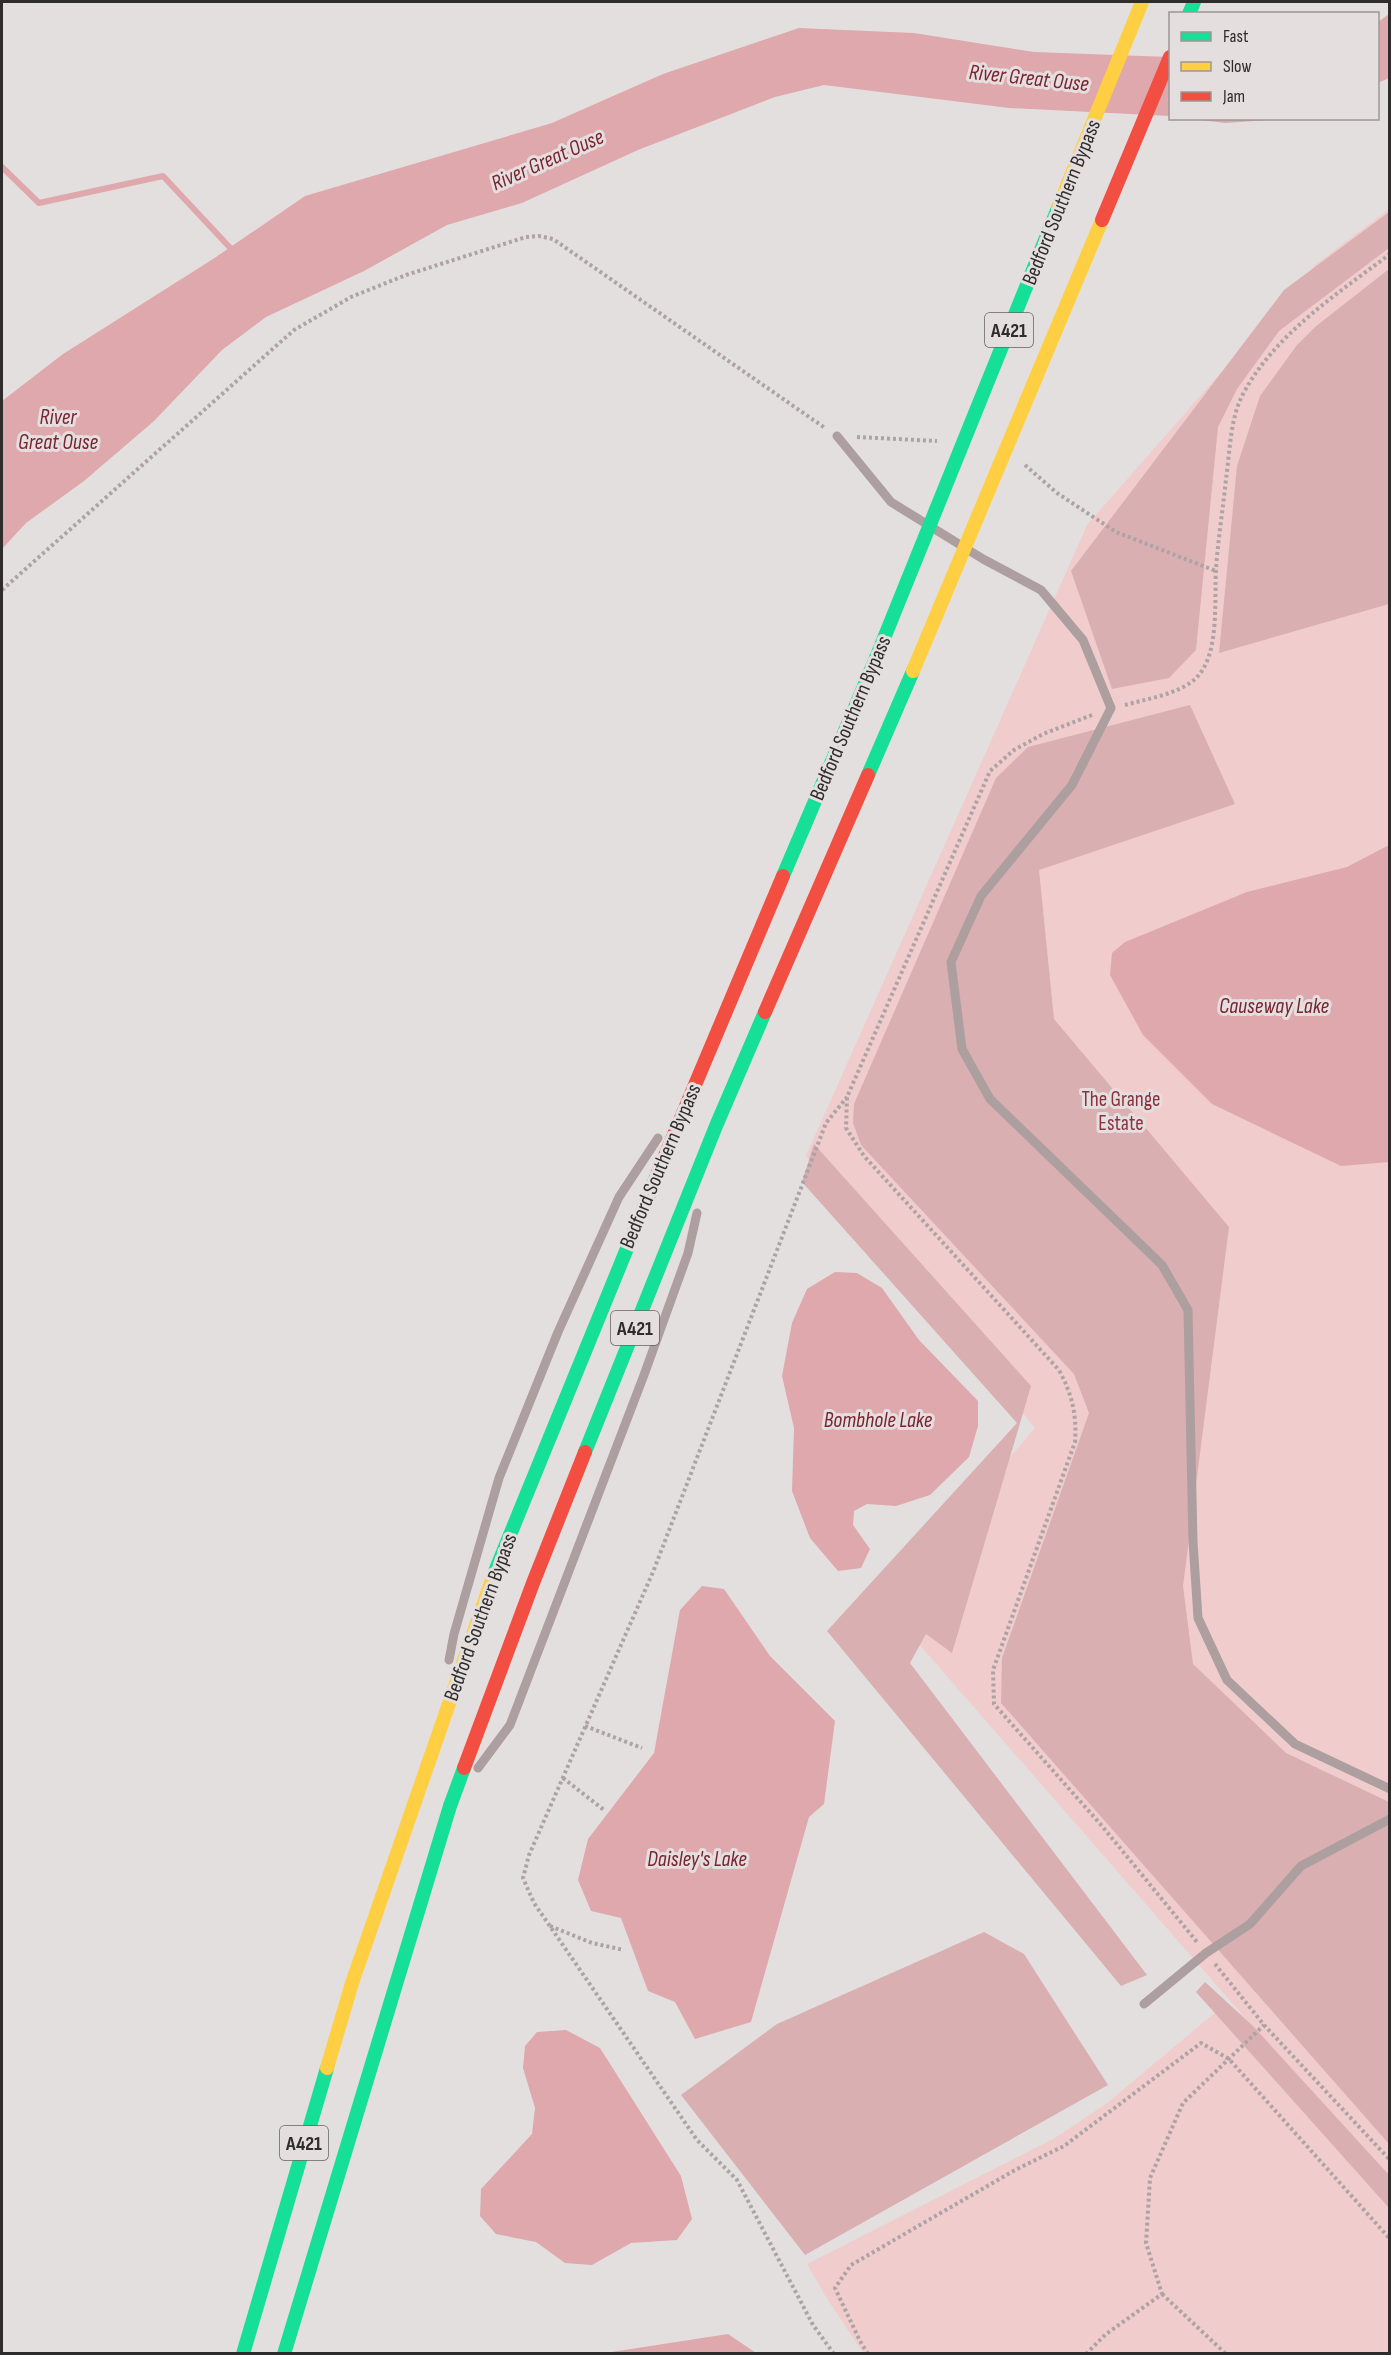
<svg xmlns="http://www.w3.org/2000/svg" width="1391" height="2355" font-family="'Sofia Sans Condensed',sans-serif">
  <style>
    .green { fill: #f0cccd }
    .forest { fill: #d9afb2 }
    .water { fill: #dea8ac }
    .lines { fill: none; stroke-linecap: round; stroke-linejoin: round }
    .stream { stroke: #dea8ac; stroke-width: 6 }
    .path { stroke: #ada3a4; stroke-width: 4; stroke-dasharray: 3 3; stroke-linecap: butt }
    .lane { stroke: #ad9e9f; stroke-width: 9 }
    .fast { stroke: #16e098; stroke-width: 14 }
    .slow { stroke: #ffcf43; stroke-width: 14 }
    .jam { stroke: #f24e42; stroke-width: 14 }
    .fast-bridge { stroke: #16e098; stroke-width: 14 }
    .slow-bridge { stroke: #ffcf43; stroke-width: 14 }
    .jam-bridge { stroke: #f24e42; stroke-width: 14 }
    .labels { text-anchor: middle; stroke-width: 6; stroke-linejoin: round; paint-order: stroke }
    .shield { fill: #e5dede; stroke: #666161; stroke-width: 1.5 }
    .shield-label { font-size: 20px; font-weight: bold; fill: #2f2c2c }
    .street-label { font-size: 21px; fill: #2f2c2c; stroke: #e5dede }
    .park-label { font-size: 21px; fill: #8a323f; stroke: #e5dede }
    .water-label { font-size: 22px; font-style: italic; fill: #7a2331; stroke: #e5dede }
  </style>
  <rect width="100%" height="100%" fill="#e4dfdf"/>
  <g class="green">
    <polygon points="1389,209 1389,2183 884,1604 1035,1428 806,1156 1087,525 1315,265"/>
    <polygon points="1217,2011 1389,2193 1389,2353 863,2353 824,2294 807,2264 1055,2138 1107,2103"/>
  </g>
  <g class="forest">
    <polygon points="1389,212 1389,248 1279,331 1237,389 1218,427 1196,650 1169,678 1112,689 1071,571 1284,290"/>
    <polygon points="1389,269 1389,604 1219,653 1237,466 1260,396 1297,345 1315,327"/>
    <polygon points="1190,705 1235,804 1039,870 1054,1019 1229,1227 1183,1586 1193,1664 1286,1753 1389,1802 1389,2144 1001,1703 1002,1658 1089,1413 1074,1374 861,1145 853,1123 854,1104 996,778 1028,747"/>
    <polygon points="814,1144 1031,1386 952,1653 926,1634 910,1663 1147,1975 1121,1986 827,1631 1017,1423 802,1182"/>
    <polygon points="984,1932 1024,1954 1108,2085 805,2255 681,2095 777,2024"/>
    <polygon points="1205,1982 1253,2026 1389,2175 1389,2208 1196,1992"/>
  </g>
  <g class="water">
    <polygon points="1389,14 1389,78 1378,83 1378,22"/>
    <polygon points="799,28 914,33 1034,52 1170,57 1170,116 1009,108 824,85 775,97 638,150 522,203 447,225 364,271 266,317 222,350 154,421 84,481 26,523 2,549 2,401 63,354 213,259 305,196 552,123 663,74"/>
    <polygon points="1193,119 1282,118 1282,119 1225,123"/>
    <polygon points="1389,845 1389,1162 1341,1166 1212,1104 1143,1035 1110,975 1112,953 1125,942 1247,892 1347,867"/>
    <polygon points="835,1272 857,1273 882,1288 919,1340 978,1401 978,1426 969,1457 930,1495 896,1506 867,1504 854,1511 853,1525 870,1549 861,1568 838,1571 810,1538 792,1491 794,1428 782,1376 792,1323 807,1289"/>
    <polygon points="702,1586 724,1589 770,1656 835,1721 824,1804 809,1817 751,2022 695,2039 675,2002 648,1991 621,1918 591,1911 578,1880 588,1839 654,1753 680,1610"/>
    <polygon points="566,2030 600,2048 681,2176 692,2219 677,2240 631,2243 592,2265 565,2263 536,2242 496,2234 480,2216 481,2189 532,2134 535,2108 523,2068 525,2046 537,2032"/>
    <polygon points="728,2334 756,2353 605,2353"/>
  </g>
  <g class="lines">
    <polyline class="stream" points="2,167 39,203 163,176 235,253"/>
    <g class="path">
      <polyline points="857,437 937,441"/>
      <polyline points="1025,465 1057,493 1116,532 1216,571"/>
      <polyline points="2,590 294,330 351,297 406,275 526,237 539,236 553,239 825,428"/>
      <path d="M1125 705C1146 699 1180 694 1196 678 1220 655 1214 601 1216 569 1218 539 1223 509 1226 479 1230 451 1230 419 1243 394 1275 334 1337 294 1390 254"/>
      <path d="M1092 715 1043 734 1014 750 990 771 847 1097 846 1128 864 1156 1059 1370C1072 1394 1077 1415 1075 1442L993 1670 994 1704 1102 1826 1197 1942"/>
      <polyline points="585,1726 642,1748"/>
      <polyline points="563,1778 604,1810"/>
      <polyline points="550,1926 592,1943 624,1950"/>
      <polyline points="1215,1964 1264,2025 1390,2160"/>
      <polyline points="1162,2294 1226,2354"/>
      <polyline points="834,2354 813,2325 737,2180 697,2140 534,1903 523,1878 529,1855 653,1572 826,1123 847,1097"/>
      <polyline points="868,2354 860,2341 835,2288 851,2265 1015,2170 1064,2146 1201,2043 1229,2059 1390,2239"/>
      <polyline points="1086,2354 1106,2334 1162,2294 1146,2243 1150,2178 1183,2103 1264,2025"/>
    </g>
    <g class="lane">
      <polyline points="837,436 891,502 983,559 1041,590 1083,640 1111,708 1072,785 981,896 951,962 962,1049 990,1099 1162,1265 1188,1310 1193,1542 1198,1618 1227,1680 1295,1744 1390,1789"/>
      <polyline points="449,1660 454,1634 499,1478 558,1332 619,1197 658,1138"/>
      <polyline points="478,1768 510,1725 644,1375 688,1253 697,1213"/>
      <polyline points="1144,2004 1206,1953 1250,1924 1301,1866 1390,1819"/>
    </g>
    <g class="fast">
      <polyline points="1189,14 1194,2"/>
      <polyline points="868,775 913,671"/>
      <polyline points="783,876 876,658"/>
      <polyline points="585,1452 716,1126 765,1012"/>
      <polyline points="494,1574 657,1175"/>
      <polyline points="243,2354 327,2068"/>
      <polyline points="284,2354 450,1806 464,1768"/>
    </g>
    <polyline class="slow" points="327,2068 352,1983 494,1574"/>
    <g class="jam">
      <polyline points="765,1012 868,775"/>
      <polyline points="657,1175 783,876"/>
      <polyline points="464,1768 533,1583 585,1452"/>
    </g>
    <polyline class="fast-bridge" points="876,658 1058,208"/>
    <g class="slow-bridge">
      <polyline points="1058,208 1142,2"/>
      <polyline points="913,671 1102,220"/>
    </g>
    <polyline class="jam-bridge" points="1102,220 1170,57"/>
  </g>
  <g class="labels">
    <g class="shield">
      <rect x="985" y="313" width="48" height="34" rx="4.5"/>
      <rect x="611" y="1311" width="48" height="34" rx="4.5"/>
      <rect x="280" y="2126" width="48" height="34" rx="4.5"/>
    </g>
    <g class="shield-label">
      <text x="1009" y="337">A421</text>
      <text x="635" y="1335">A421</text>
      <text x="304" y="2150">A421</text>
    </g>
    <g class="street-label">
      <text transform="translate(1061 202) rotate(-68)" y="7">Bedford Southern Bypass</text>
      <text transform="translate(850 718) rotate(-67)" y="7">Bedford Southern Bypass</text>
      <text transform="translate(660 1166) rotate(-67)" y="7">Bedford Southern Bypass</text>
      <text transform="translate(480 1617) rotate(-70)" y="7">Bedford Southern Bypass</text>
    </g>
    <g class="park-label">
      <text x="1121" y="1106">The Grange<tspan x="1121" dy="24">Estate</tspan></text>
    </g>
    <g class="water-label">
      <text transform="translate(1029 77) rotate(6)" y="8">River Great Ouse</text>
      <text transform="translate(547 159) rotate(-24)" y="8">River Great Ouse</text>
      <text x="58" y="424">River<tspan x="58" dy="25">Great Ouse</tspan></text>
      <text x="1274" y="1013">Causeway Lake</text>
      <text x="878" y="1427">Bombhole Lake</text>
      <text x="697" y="1866">Daisley's Lake</text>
    </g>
  </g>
  <rect width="1391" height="2355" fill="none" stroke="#2f2c2c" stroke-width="6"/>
  <rect x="1169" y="12" width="210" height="108" fill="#e5dede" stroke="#9c9797" stroke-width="1.5"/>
  <rect x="1181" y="32" width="30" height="9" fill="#16e098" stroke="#9c9797" stroke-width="1.5"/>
  <text x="1223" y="42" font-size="18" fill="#2f2c2c">Fast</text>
  <rect x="1181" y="62" width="30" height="9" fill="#ffcf43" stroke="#9c9797" stroke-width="1.5"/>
  <text x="1223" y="72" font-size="18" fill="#2f2c2c">Slow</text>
  <rect x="1181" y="92" width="30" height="9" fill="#f24e42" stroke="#9c9797" stroke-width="1.5"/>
  <text x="1223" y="102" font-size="18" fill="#2f2c2c">Jam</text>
</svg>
